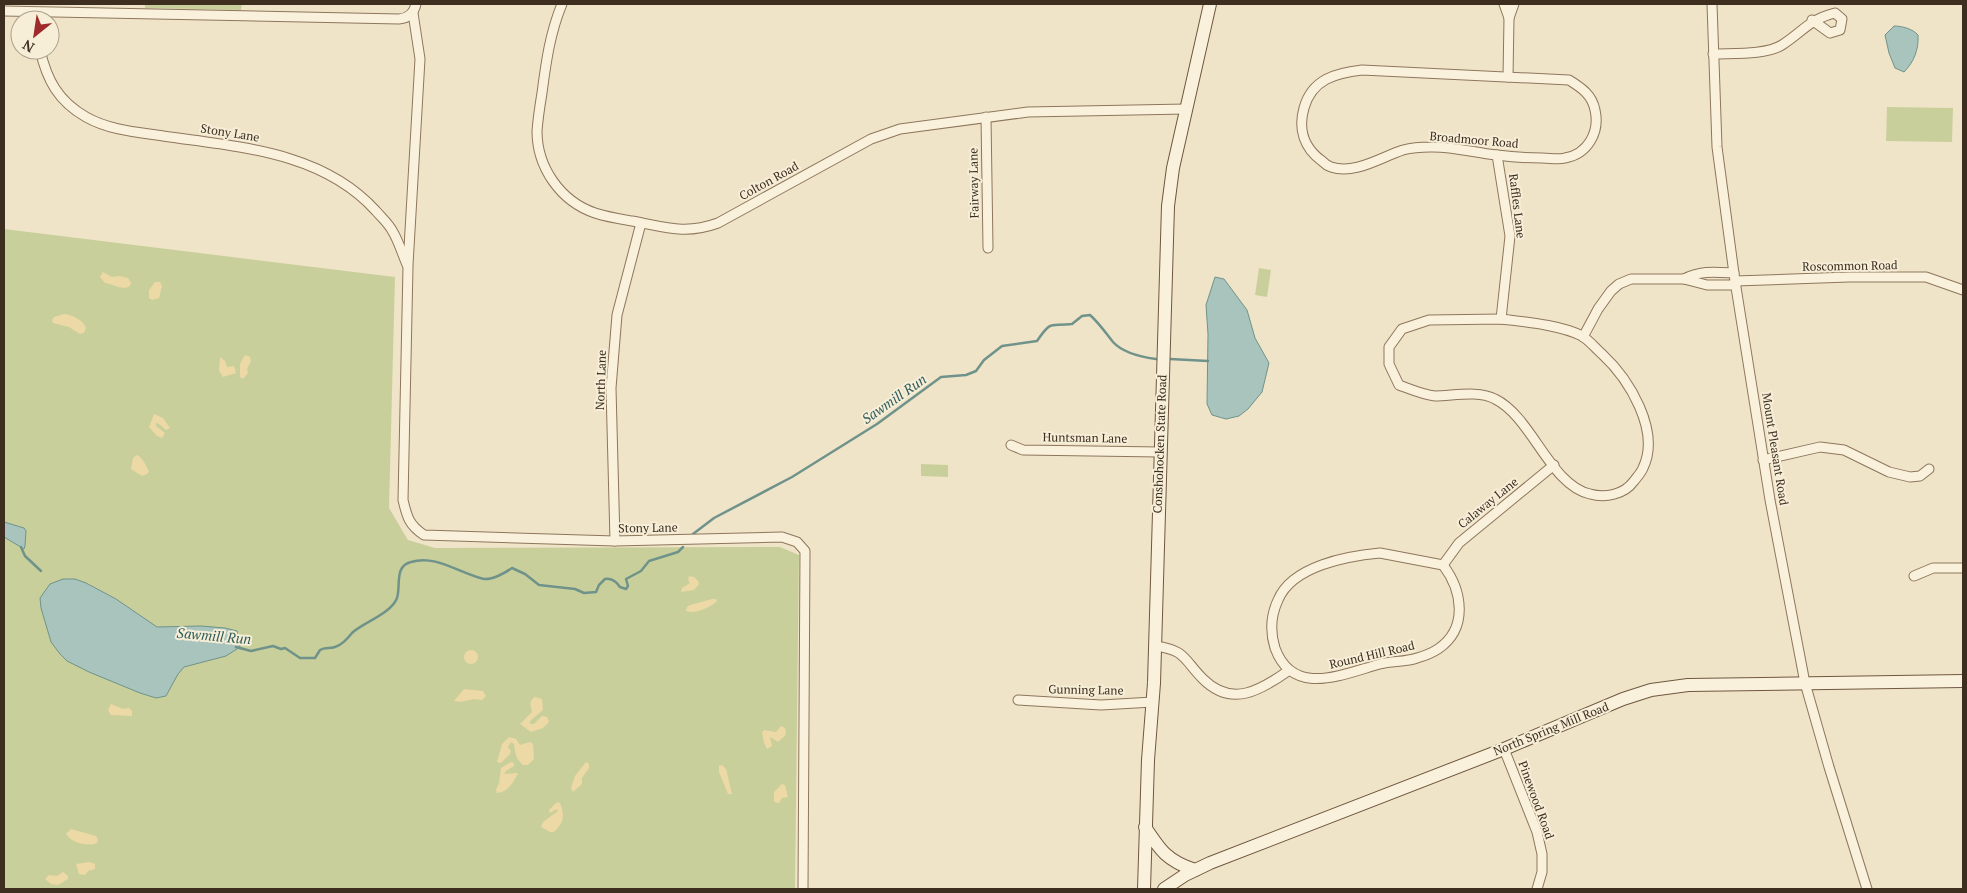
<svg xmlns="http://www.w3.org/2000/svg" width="1967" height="893" font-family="'PT Serif',serif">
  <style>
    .green { fill: #c9cf9b }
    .sand { fill: #ecd9a5 }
    .water { fill: #a9c4bc; stroke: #6f938a }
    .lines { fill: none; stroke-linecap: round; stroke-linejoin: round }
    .stream { stroke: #6f938a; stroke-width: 2.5 }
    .street-casing { stroke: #8d765c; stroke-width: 11 }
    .secondary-casing { stroke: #6f573f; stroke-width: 14 }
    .street { stroke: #faf1dc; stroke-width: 9 }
    .secondary { stroke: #faf1dc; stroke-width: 12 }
    .labels { text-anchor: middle; stroke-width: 4; stroke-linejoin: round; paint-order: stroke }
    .street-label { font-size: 12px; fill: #3d2e20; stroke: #f7eed8 }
    .water-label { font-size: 14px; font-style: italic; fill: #2f5d5a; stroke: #f7eed8 }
  </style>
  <rect width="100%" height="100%" fill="#f0e4c8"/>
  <g class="green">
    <polygon points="145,4 242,4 241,10 145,8"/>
    <polygon points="1887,107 1953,108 1952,142 1886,141"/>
    <polygon points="4,229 395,277 389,508 408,540 435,548 780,547 799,555 795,889 4,889"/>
    <polygon points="1259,268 1271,270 1267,297 1255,295"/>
    <polygon points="921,464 948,465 948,477 921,476"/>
  </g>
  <g class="sand">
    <path d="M103 272 112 277 119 276 128 278 131 283 130 286C123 291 113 284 105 283L100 277Z"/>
    <polygon points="155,282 160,282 162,286 159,298 152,300 149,298 149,290"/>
    <path d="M64 314C73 315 83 320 86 328L84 333 80 334 69 327 53 323 52 320 54 317Z"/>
    <polygon points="245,355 250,357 251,361 247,369 248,373 243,379 240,377 240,364"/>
    <polygon points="220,357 225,361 227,367 234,366 236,373 223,377 219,371"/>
    <polygon points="154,414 163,418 170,428 166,430 159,424 156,423 156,426 165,433 162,438 157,436 149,427"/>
    <path d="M137 455C143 458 146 466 149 471L147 474 142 476 131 469 133 458Z"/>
    <polygon points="689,576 694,577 698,581 699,584 694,590 681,592 682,588 690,583 688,580"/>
    <path d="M712 599H716L717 601C711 607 695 615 686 611L687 607 690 605Z"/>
    <circle cx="471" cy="657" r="7"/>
    <path d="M464 689 483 691 486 696 482 700C468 697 465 704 454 701Z"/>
    <path d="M535 697 542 699 543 710 530 721V724H534L542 716 547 717 549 722 543 728 531 732 520 724 532 712C531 706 528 701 535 697Z"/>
    <polygon points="111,704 123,709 129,708 132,711 132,716 111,715 108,710"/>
    <path d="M781 726 785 728C788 736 783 737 778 742L770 737 772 746 767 749 764 743 762 732 764 730 776 732Z"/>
    <path d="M509 737 516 739 520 745 530 742 533 744 534 759 528 765H523C516 759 515 753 514 744L511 742 508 747 511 751 510 754 501 763 497 762 502 744Z"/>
    <path d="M511 762 514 763V766L506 771 504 774 518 773C514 782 508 792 497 793L496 790 499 783 501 768Z"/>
    <polygon points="586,762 589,764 589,768 582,778 582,784 573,792 571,788 575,776"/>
    <polygon points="722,765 726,769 732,794 728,794 719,772 719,766"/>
    <polygon points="782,784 785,785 788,797 782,798 779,803 774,802 774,792"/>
    <path d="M557 802 560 803C565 815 564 823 554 832H550L541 827 543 822 558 811 557 809 550 813 549 810Z"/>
    <path d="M71 829 96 836 98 840 97 843C87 847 72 843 66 834Z"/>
    <polygon points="89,862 95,864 95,869 88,871 85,875 79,874 76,864"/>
    <polygon points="63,872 68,876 68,879 58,885 51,884 45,879 49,875 57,876"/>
  </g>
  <g class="water">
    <path d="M1894 26C1902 26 1913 29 1918 35 1919 49 1914 62 1904 72L1895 68 1889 53 1885 35Z"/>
    <polygon points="1215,277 1224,279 1247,310 1255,338 1269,363 1262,392 1248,409 1239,416 1226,419 1212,415 1207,404 1208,334 1206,305"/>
    <polygon points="4,522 24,528 26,531 25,546 24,549 4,537"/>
    <polygon points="63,579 75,579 86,583 116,599 157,627 201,626 225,628 237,631 240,647 226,656 184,667 178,674 166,696 156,698 140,693 89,672 67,661 60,654 51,642 41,608 40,598 50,584"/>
  </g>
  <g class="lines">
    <g class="stream">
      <polyline points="1170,359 1208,361"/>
      <path d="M693 534 714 518 792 477 877 424 941 377 966 375 976 371 984 360 1002 346 1037 341C1052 319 1050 327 1072 324L1082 316 1090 315C1099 323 1105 332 1113 342 1123 353 1141 357 1156 359"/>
      <polyline points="21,547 25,556 41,571"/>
      <path d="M236 647 251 651 273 646 281 649 285 648 300 658H315L320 650C325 647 329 649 335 647 343 644 347 639 352 633 362 623 391 614 397 598 401 586 394 566 411 562 436 554 460 574 484 579 492 580 505 573 512 568L525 574 539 585 575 589 584 593 596 592 599 585 605 579C612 578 616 581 620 587L626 589 628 586 626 579 641 571 649 561 678 552 683 547"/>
    </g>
    <g class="street-casing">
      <g id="street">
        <path d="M562 4C550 33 546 62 542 93 540 105 538 118 537 131 537 167 560 201 595 213 607 217 620 219 632 221 665 227 685 235 718 223L871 139 900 129 1028 112 1186 109"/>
        <polyline points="1504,4 1509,18"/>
        <polyline points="1712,4 1717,147 1735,281 1770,500 1805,683 1829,767 1867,889"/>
        <path d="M4 11 399 19C409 18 414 13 416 4"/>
        <path d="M40 50C47 80 58 101 86 117 109 130 136 132 163 136 238 147 322 151 376 211 382 218 389 224 393 232 399 242 403 256 408 267L403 500C407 517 409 525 424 535L615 541 782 537 797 542 805 551 803 889"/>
        <path d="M1713 54C1733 53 1766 55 1782 45 1804 31 1808 20 1835 13L1842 19 1840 30 1830 33 1812 20"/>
        <path d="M1362 70 1569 80C1582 88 1592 95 1595 110 1600 132 1588 154 1565 158 1558 160 1550 158 1542 158 1527 158 1512 157 1497 155 1475 153 1452 146 1430 147 1421 147 1411 148 1403 150 1381 157 1355 175 1331 167 1328 166 1324 163 1322 161 1304 148 1298 129 1304 108 1312 79 1336 73 1362 70Z"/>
        <polyline points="1508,77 1509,18 1514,4"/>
        <polyline points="986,117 988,248"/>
        <polyline points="1497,155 1510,236 1501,319"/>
        <polyline points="408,265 420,59 413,13"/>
        <path d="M1684 279C1700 270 1716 272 1734 273"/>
        <polyline points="1735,281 1849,277 1926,277 1963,290"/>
        <path d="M1501 319C1525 322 1561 325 1582 336 1589 340 1596 349 1602 354 1629 379 1661 431 1643 468 1641 473 1637 477 1634 481 1624 495 1605 498 1590 494 1550 485 1532 417 1495 399 1478 390 1453 396 1435 396 1424 395 1410 389 1399 385L1389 364V347L1402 329 1429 320Z"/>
        <polyline points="1583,337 1598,309 1611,291 1619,284 1631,279 1684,279 1707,285 1736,285"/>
        <polyline points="1011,445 1023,450 1160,452"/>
        <polyline points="1763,460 1820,447 1844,450 1889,472 1910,477 1920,476 1929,469"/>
        <polyline points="615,541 611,388 617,315 641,223"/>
        <path d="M1380 553 1443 565C1462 590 1469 628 1438 649 1432 653 1424 656 1417 658 1406 662 1392 661 1380 664 1343 674 1293 698 1275 648 1270 632 1271 615 1278 600 1292 566 1347 556 1380 553Z"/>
        <polyline points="1443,565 1459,543 1554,465"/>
        <polyline points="1914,576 1933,568 1963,568"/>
        <path d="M1155 646C1186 650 1183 659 1203 679 1232 708 1261 690 1288 671"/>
        <polyline points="1018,700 1101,705 1153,702"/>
        <polyline points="1504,749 1537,832 1542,854 1542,872 1537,889"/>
      </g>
    </g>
    <g class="secondary-casing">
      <g id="secondary">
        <path d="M1145 827C1160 850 1167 861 1195 870"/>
        <polyline points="1144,889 1148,760 1154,683 1168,206 1173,168 1210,4"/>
        <polyline points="1164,889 1185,875 1210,863 1504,749 1623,699 1651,690 1688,685 1963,681"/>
      </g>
    </g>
    <use href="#street" class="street"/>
    <use href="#secondary" class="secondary"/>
  </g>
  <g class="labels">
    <g class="street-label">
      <text transform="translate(230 133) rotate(9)" y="4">Stony Lane</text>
      <text transform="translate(1474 140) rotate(5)" y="4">Broadmoor Road</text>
      <text transform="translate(769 181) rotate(-29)" y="4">Colton Road</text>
      <text transform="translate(974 183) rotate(-91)" y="4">Fairway Lane</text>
      <text transform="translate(1517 206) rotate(83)" y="4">Raffles Lane</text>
      <text transform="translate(1850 266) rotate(-1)" y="4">Roscommon Road</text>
      <text transform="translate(601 380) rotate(-88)" y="4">North Lane</text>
      <text transform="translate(1085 438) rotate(1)" y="4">Huntsman Lane</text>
      <text transform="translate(1160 444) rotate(-88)" y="4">Conshohocken State Road</text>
      <text transform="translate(1775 449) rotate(81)" y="4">Mount Pleasant Road</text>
      <text transform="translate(1488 503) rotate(-39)" y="4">Calaway Lane</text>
      <text transform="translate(648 528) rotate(-1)" y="4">Stony Lane</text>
      <text transform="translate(1372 655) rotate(-13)" y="4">Round Hill Road</text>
      <text transform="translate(1086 690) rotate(1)" y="4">Gunning Lane</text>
      <text transform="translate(1551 729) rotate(-22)" y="4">North Spring Mill Road</text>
      <text transform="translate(1536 800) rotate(70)" y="4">Pinewood Road</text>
    </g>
    <g class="water-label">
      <text transform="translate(894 399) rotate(-35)" y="5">Sawmill Run</text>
      <text transform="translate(214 636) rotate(5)" y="5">Sawmill Run</text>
    </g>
  </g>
  <rect width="1967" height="893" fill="none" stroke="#3d2e20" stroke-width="10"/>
  <g transform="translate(35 35) rotate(210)"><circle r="24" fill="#f7eed8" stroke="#ada18e"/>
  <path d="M0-4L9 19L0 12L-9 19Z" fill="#9e2a2b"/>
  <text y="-8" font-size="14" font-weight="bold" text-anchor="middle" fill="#3d2e20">N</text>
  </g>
</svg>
